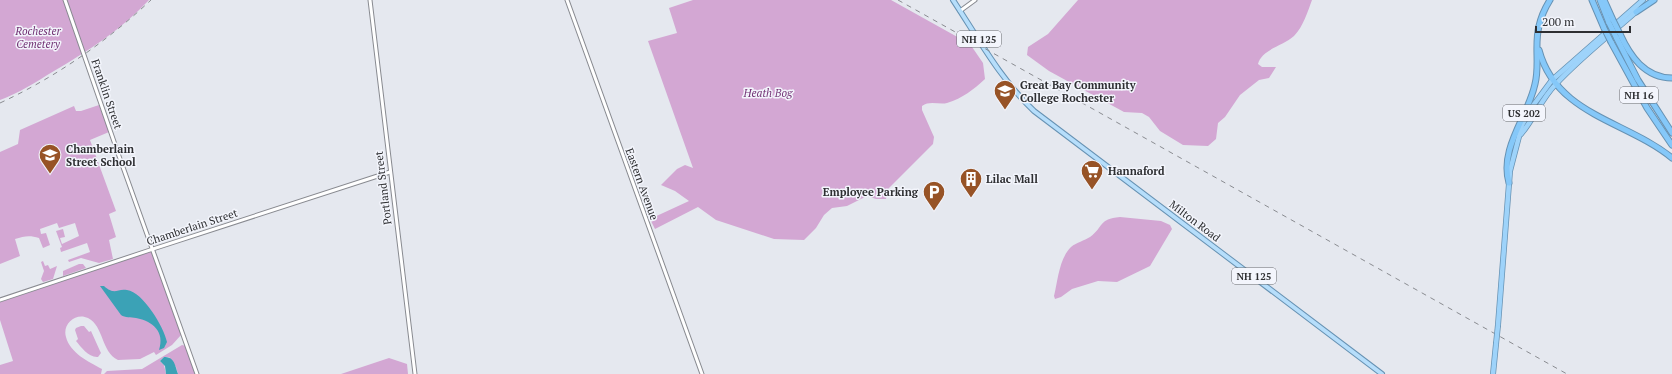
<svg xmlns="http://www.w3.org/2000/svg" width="1672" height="374" font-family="'PT Serif',serif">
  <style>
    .green { fill: #d3a7d3 }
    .water { fill: #3ba2b6 }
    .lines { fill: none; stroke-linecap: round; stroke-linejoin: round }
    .tertiary-casing { stroke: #888a90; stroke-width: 5 }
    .primary-casing { stroke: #6792b3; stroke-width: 6 }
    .trunk-casing { stroke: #6792b3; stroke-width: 6 }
    .motorway-casing { stroke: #6792b3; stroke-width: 7 }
    .tertiary { stroke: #fff; stroke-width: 3 }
    .primary { stroke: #b6defb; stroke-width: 4 }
    .trunk { stroke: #9ed3fa; stroke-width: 4.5 }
    .motorway { stroke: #85c8f9; stroke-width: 5 }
    .rail { stroke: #8a8c91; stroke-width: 1; stroke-dasharray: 5 5; stroke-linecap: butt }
    .trunk-bridge-casing { stroke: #6792b3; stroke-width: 6; stroke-linecap: butt }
    .motorway-bridge-casing { stroke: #6792b3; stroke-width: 7; stroke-linecap: butt }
    .trunk-bridge { stroke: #9ed3fa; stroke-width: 4.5 }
    .motorway-bridge { stroke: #85c8f9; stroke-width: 5 }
    .labels { text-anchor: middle; stroke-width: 3; stroke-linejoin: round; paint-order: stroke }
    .shield { fill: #f3f5fc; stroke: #696a6f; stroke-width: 1 }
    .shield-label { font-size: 10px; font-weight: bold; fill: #2e2f32 }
    .park-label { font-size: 11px; font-style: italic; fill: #723274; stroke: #f3f5fc }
    .poi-label { font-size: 11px; font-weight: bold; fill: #2e2f32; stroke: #f3f5fc; text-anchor: start }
    .street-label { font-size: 11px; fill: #2e2f32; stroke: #f3f5fc }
  </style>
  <rect width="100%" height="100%" fill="#e5e8ef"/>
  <g class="green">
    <path d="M0 0H149C122 29 88 51 54 71 36 82 19 93 0 100Z"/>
    <path d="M693 0H891L970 44 983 63 985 79C973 90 963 98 947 103 939 105 930 100 922 106V110L934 137 933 144 888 189 886 199H876L867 196 847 206 832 208 824 215 816 228 804 240 774 239 716 220 698 207 655 229 650 219 689 201 675 191 661 185 677 169 685 165 693 168 648 41 677 33 669 8Z"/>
    <path d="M1078 0H1312C1308 11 1303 27 1294 36 1283 46 1262 49 1258 64L1262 67H1276L1269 78 1259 80 1240 95 1225 117 1218 123 1216 139 1208 146 1183 145 1160 131 1149 117 1142 113 1124 112 1049 71 1027 55 1028 47 1048 34Z"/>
    <path d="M99 105 109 132 90 140 116 211 109 214 116 237 109 240 113 259 99 263 81 258 69 262 68 260 90 252 87 243 61 252 60 248 62 247 56 231 63 229 65 237 60 238 62 244 79 236 75 223 59 228 57 223 40 229 41 234 46 233 50 245 43 248 39 238C30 235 24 236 15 239L20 256 0 264V152L18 144 20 130 74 106 76 111H81Z"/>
    <path d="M1120 217 1161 221 1170 225 1172 229 1169 234 1150 266 1117 282 1098 281 1072 289 1061 297 1055 299 1054 296C1058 280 1059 259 1071 247 1077 242 1084 241 1090 237 1104 227 1098 219 1120 217Z"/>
    <path d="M152 251 181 335 172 345 156 355 154 352 140 359 118 360C101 352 104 326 88 318 76 312 62 324 66 337 70 353 89 362 102 369L101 374H0V365L13 361 0 320V302Z"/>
    <polygon points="43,261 45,266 48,265 50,269 57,266 53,279 43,282 41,279 44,271 41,262"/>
    <polygon points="79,264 83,264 86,268 63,276 63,271"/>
    <path d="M81 326H84L89 332 91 331 100 351 101 353 98 357C89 358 81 347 76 341L78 339 75 330 76 328Z"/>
    <polygon points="182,345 186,346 195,374 178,374 176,367 169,357 164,357 160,361 164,365 166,374 104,374 107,371 142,369"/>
    <polygon points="389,358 407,364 408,374 341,374"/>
  </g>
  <g class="water">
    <path d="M100 286H104C115 296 117 288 127 290 143 292 164 327 167 342L164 348 159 350C165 332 153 321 136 318 131 317 125 318 121 315Z"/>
    <path d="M164 357C174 356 175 365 178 374H166L165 366 160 361Z"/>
  </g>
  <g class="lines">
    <g class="tertiary-casing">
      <g id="tertiary">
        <polyline points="65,0 119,156 197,374"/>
        <polyline points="370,0 415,374"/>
        <polyline points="567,0 702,374"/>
        <polyline points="960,11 975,0"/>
        <polyline points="0,300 153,249 390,172"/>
      </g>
    </g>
    <g class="primary-casing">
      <path id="primary" d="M953 0C978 38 1001 80 1034 111L1382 374"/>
    </g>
    <g class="trunk-casing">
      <g id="trunk">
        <path d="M1521 134C1534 119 1541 99 1556 84 1581 57 1611 34 1638 10"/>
        <polyline points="1498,325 1510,171 1522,125 1532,107 1552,80 1643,0"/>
        <polyline points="1493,374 1496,344"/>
      </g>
    </g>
    <g class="motorway-casing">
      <g id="motorway">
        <polyline points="1592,0 1604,28"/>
        <polyline points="1600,0 1609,23"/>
        <polyline points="1604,0 1613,20"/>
        <polyline points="1636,12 1654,0"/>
        <path d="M1620 34C1630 56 1645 78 1672 78"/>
        <polyline points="1616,37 1638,80 1672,133"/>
        <polyline points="1611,42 1647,108 1672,145"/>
        <path d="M1539 50C1556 115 1627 121 1672 158"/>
        <path d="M1509 183C1499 148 1528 117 1535 84 1540 65 1534 45 1539 26 1541 17 1545 8 1550 0"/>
      </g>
    </g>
    <use href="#tertiary" class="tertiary"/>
    <use href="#primary" class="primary"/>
    <use href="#trunk" class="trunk"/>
    <use href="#motorway" class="motorway"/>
    <g class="rail">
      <polyline points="898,0 1567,374"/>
      <path d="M0 103C56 77 106 42 151 0"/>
    </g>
    <g class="trunk-bridge-casing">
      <polyline id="trunk-bridge" points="1496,344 1498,325"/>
    </g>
    <g class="motorway-bridge-casing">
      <g id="motorway-bridge">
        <polyline points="1613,20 1620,34"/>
        <polyline points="1609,23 1616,37"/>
        <polyline points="1604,28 1611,42"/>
      </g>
    </g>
    <use href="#trunk-bridge" class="trunk-bridge"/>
    <use href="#motorway-bridge" class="motorway-bridge"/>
  </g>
  <defs>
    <g id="university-pin" transform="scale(1.15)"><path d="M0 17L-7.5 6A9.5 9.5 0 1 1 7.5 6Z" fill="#975326" stroke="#f3f5fc"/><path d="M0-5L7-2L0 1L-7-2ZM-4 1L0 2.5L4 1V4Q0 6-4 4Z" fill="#fff"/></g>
    <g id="school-pin" transform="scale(1.15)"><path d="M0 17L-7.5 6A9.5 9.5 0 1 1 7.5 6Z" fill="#975326" stroke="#f3f5fc"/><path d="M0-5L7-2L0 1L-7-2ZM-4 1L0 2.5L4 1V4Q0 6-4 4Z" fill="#fff"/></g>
    <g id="supermarket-pin" transform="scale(1.15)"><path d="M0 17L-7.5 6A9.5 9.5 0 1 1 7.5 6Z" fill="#975326" stroke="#f3f5fc"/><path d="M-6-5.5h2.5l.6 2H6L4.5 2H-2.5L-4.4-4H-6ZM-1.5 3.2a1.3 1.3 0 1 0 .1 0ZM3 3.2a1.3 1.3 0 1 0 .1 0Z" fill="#fff"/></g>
    <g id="building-pin" transform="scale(1.15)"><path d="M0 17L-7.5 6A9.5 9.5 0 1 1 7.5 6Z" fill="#975326" stroke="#f3f5fc"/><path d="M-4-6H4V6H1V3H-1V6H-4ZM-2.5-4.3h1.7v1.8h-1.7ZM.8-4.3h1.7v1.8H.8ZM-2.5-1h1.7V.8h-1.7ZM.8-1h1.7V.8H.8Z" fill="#fff"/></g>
    <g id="parking-pin" transform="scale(1.15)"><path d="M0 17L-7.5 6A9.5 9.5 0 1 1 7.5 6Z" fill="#975326" stroke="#f3f5fc"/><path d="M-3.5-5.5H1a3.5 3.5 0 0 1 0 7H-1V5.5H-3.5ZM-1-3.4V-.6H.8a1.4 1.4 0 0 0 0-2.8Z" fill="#fff"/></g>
  </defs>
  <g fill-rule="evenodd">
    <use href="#university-pin" x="1005" y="91"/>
    <use href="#school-pin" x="50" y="155"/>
    <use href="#supermarket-pin" x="1092" y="171"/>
    <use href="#building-pin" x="971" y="179"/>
    <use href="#parking-pin" x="934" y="192"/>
  </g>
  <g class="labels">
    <g class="shield">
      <rect x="957" y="31" width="44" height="16" rx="3"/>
      <rect x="1620" y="87" width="38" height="16" rx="3"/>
      <rect x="1503" y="105" width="42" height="16" rx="3"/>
      <rect x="1232" y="268" width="44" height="16" rx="3"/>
    </g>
    <g class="shield-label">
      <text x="979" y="43">NH 125</text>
      <text x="1639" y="99">NH 16</text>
      <text x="1524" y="117">US 202</text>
      <text x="1254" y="280">NH 125</text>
    </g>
    <g class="park-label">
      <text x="38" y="35">Rochester<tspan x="38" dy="13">Cemetery</tspan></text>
      <text x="768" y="97">Heath Bog</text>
    </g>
    <g class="poi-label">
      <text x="1020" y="89">Great Bay Community<tspan x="1020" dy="13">College Rochester</tspan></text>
      <text x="66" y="153">Chamberlain<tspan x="66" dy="13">Street School</tspan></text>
      <text x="1108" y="175">Hannaford</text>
      <text x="986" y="183">Lilac Mall</text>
      <text x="918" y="196" text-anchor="end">Employee Parking</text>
    </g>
    <g class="street-label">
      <text transform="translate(107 94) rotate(71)" y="4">Franklin Street</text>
      <text transform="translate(642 184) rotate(70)" y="4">Eastern Avenue</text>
      <text transform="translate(383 188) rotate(-97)" y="4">Portland Street</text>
      <text transform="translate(1195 221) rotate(37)" y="4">Milton Road</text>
      <text transform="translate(192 227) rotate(-18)" y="4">Chamberlain Street</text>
    </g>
  </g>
  <path d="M1536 26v6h94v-6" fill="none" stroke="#2e2f32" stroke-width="2"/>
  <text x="1542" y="26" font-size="12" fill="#2e2f32" stroke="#f3f5fc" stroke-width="3" paint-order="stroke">200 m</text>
</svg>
